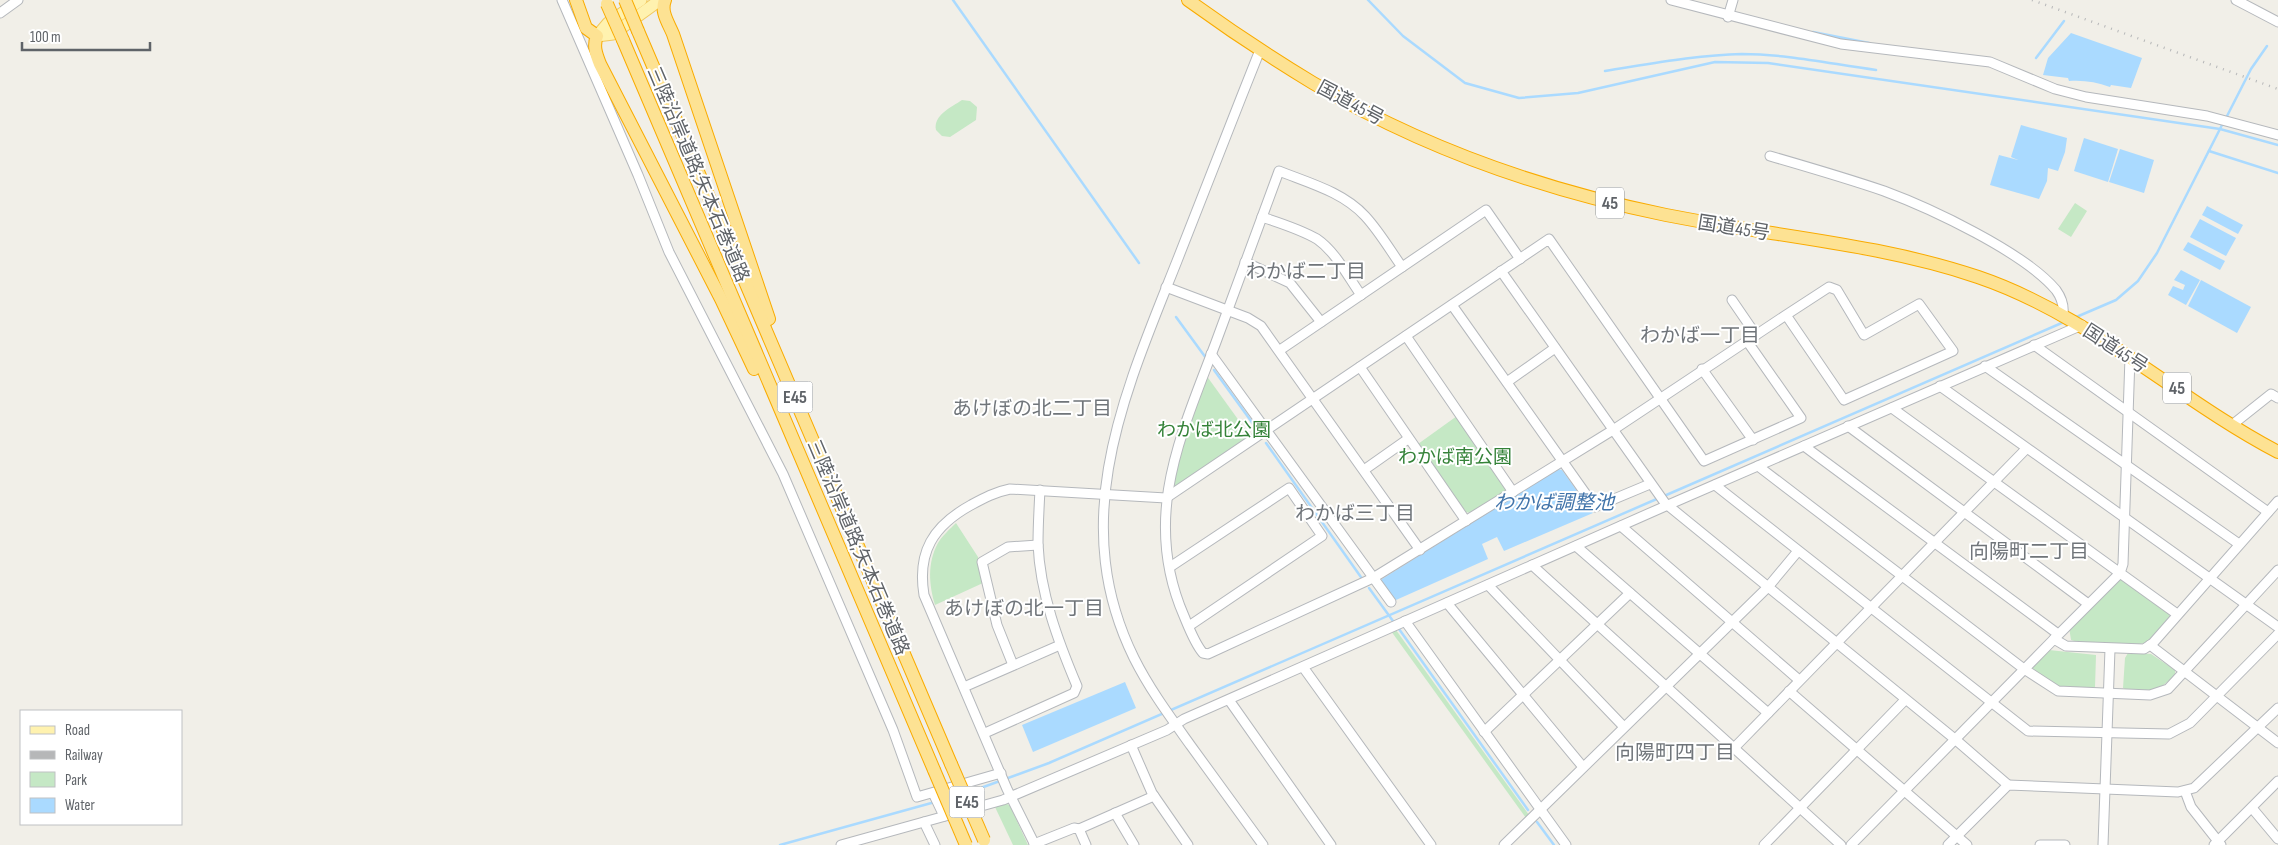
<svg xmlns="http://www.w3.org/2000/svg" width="2278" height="845" font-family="'Sofia Sans Condensed','Noto Sans JP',sans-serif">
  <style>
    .green { fill: #c5e8c5 }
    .water { fill: #aadaff }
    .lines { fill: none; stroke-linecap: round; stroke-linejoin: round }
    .stream { stroke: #aadaff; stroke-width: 2.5 }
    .minor-casing { stroke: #b5b8bc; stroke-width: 11 }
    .major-casing { stroke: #f2c960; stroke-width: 13 }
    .highway-casing { stroke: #f9ab00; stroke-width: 14 }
    .minor { stroke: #fff; stroke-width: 9 }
    .major { stroke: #fff2af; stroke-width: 11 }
    .highway { stroke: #fde293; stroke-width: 12 }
    .rail { stroke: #b6b7b8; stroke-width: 2.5; stroke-dasharray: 1 6; stroke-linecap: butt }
    .highway-bridge-casing { stroke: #f9ab00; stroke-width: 14; stroke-linecap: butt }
    .highway-bridge { stroke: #fde293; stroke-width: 12 }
    .labels { text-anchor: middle; stroke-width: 4; stroke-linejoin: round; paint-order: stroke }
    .shield { fill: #fff; stroke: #8f9295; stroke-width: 1 }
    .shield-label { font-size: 18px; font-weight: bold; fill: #5f6368 }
    .street-label { font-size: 19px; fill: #5f6368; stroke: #fff }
    .park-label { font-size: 19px; fill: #348238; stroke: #fff }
    .neighbourhood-label { font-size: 20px; fill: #70757a; stroke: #fff }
    .water-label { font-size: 20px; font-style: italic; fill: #4174aa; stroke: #fff }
  </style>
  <rect width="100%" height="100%" fill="#f1efe8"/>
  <g class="green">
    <path d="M962 100 970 101 977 107 976 120 950 137 942 136 936 130C933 115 952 107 962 100Z"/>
    <polygon points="2075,203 2087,211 2071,237 2058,229"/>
    <polygon points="1206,375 1250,436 1175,488 1171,486 1177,459"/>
    <polygon points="1457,416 1507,487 1506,491 1470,513 1466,512 1418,444"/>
    <path d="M956 523 978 557 983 583 935 605C929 585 927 563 938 543 942 536 950 529 956 523Z"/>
    <polygon points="2123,578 2169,612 2170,617 2147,642 2137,645 2078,642 2071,640 2069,627 2117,579"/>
    <polygon points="1396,630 1529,815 1526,818 1391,631"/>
    <polygon points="2049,650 2096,655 2095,687 2093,689 2054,687 2032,671 2032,667"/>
    <path d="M2128 653 2151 654 2175 670V675C2156 693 2153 691 2127 690L2123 688 2125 658Z"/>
    <polygon points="1006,803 1010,806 1028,845 1013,845 995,807"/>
  </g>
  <g class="water">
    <path d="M2071 33 2142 58 2131 88 2111 85 2110 87C2096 82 2084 80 2069 81L2068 78 2043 75 2048 58Z"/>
    <polygon points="2021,125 2067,138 2065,152 2058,171 2048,168 2047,181 2039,199 1990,185 1999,155 2018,160 2011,157"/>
    <polygon points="2084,138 2118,149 2108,182 2074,171"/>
    <polygon points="2120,149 2154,160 2144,193 2109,182"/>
    <polygon points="2207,206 2243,225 2238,234 2202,215"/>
    <polygon points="2200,219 2236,238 2226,256 2190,237"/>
    <polygon points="2188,242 2225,261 2220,270 2183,250"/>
    <polygon points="2181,270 2200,280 2186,305 2168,295 2173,286 2183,290 2185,285 2174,280"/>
    <polygon points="2201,280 2251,307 2237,333 2188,306"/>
    <polygon points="1558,469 1562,470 1593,513 1504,551 1497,537 1482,544 1488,559 1396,600 1380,583 1382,579"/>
    <polygon points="1125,682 1136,708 1033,752 1022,725"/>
  </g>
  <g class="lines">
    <g class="stream">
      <polyline points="953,0 1139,263"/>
      <polyline points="1368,0 1403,36 1465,83 1519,98 1578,93 1715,62 1768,63 2220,129 2278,145"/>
      <polyline points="1813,32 1869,43"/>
      <polyline points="2036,58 2064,21"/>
      <path d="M1605 71C1650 64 1697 55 1742 54 1787 54 1831 64 1876 70"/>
      <polyline points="2226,118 2251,69 2267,46"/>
      <polyline points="2209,151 2278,173"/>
      <polyline points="1176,317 1206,358"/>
      <polyline points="2074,318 2116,300 2138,281 2157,253 2223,123"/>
      <polyline points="1214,370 1259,432"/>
      <polyline points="1266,443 1363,580"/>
      <polyline points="1664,496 2064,322"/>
      <polyline points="1369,588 1393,621"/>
      <polyline points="1399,629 1528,810"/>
      <polyline points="967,793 1049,763 1659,498"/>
      <polyline points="1537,822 1554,845"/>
      <polyline points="780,845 935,802"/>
    </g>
    <g class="minor-casing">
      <g id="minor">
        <polyline points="562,0 638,175 669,252 783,474 893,730 917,797 1001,773"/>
        <polyline points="1671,0 1841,44 1990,62 2055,89 2086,97 2207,116 2278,135"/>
        <polyline points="2236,0 2278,22"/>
        <polyline points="0,13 18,0"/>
        <polyline points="1728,17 1733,0"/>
        <path d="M1260 50C1232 120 1205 190 1177 261 1125 392 1066 520 1134 658 1150 690 1171 718 1191 746 1215 779 1239 812 1263 845"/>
        <path d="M1770 156C1808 167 1846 178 1884 191 1930 208 2024 252 2056 290 2061 297 2064 306 2063 314"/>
        <path d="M1262 217C1280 223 1300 229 1317 239 1336 252 1348 277 1361 295"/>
        <polyline points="1245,262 1290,283 1321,322"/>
        <path d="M1402 267C1390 250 1379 231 1365 216 1343 192 1309 183 1279 171 1258 228 1237 285 1216 342 1181 435 1141 517 1184 616 1189 628 1195 644 1203 653L1208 654 1373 578 1613 430 1786 315 1844 400 1953 351 1919 304 1864 335 1837 290 1829 287 1786 315"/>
        <polyline points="1501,271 1665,503 1956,740 2008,785"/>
        <polyline points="1166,287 1248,318 1261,326 1420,550"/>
        <polyline points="1732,300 1756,335"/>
        <polyline points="1452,305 1595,507 1650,484"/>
        <polyline points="1406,336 1513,492"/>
        <polyline points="2034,345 2268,512"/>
        <polyline points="1280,350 1486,210 1520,259"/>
        <polyline points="1211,354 1391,602"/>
        <polyline points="2130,357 2123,564 2120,573 2177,614"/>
        <polyline points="1985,366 2239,544"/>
        <polyline points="1360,367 1466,521"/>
        <polyline points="1702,369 1753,440"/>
        <polyline points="1507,382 1555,348"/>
        <polyline points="1940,386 2278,627"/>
        <polyline points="1892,408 2120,573 2054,639"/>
        <polyline points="2232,425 2271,394 2278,398"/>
        <polyline points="1848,426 2087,603"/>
        <polyline points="1804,446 2058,634"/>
        <polyline points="1758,466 2024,669 2058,691 2150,695 2168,689 2278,570"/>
        <polyline points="1364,470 1408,439"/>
        <polyline points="1715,485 2028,731 2169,734 2190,723 2278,634"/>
        <polyline points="1621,526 1799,680"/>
        <polyline points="1576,546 1768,713"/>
        <polyline points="1532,565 1841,845"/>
        <polyline points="1170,567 1289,488 1322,536 1189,626"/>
        <polyline points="1488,585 1624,727"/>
        <polyline points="1447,603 1583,767"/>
        <polyline points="1405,621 1566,845"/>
        <polyline points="2150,645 2278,743"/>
        <polyline points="1013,665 997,625 982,562 1008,547 1038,545"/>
        <polyline points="1303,667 1431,845"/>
        <polyline points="964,687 1060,645"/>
        <polyline points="1789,691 1967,845"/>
        <polyline points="1229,700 1331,845"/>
        <polyline points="1484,732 1630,593"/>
        <path d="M985 733 1074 693 1077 686C1058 641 1040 593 1038 544 1038 526 1039 508 1040 490"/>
        <polyline points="1131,745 1152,793 1188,845"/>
        <polyline points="1734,748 2026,449"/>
        <polyline points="2185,791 2191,807 2221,845"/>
        <polyline points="933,793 944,816"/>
        <polyline points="2252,808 2278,839"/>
        <polyline points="1115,813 1134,845"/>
        <polyline points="924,822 935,845"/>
        <polyline points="1034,844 1074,828 1079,829"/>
        <polyline points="841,845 1003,800 1167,730 1184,719 1668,505 2082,325"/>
        <path d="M1035 845 1007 789 924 595C917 552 933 526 971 505 984 498 995 492 1010 489L1166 498 1549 239 1704 461 1801 418 1747 341"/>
        <polyline points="1086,845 1079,829 1154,796"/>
        <polyline points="1504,845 1768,587 1798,551"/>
        <polyline points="1764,845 1905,700"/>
        <polyline points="1851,845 2054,639 2066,646 2144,649 2153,643 2278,501"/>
        <polyline points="1948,845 2008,785 2178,792 2194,788 2278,708"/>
        <polyline points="2040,845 2065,845"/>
        <polyline points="2103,845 2110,649"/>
        <polyline points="2214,845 2278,781"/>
      </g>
    </g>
    <g class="major-casing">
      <g id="major">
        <polyline points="597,36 613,34 660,0"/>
        <polyline points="597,36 608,23 641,0"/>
      </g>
    </g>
    <g class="highway-casing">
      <g id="highway">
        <path d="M576 0 586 28 597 36C593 46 596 54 600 64L721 299 754 369"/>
        <path d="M665 0C660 12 669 24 673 34L769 319"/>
        <path d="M1188 0C1228 29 1270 57 1313 83 1421 147 1543 190 1666 215 1770 236 1877 243 1978 277 2090 315 2175 398 2278 452"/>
        <polyline points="638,31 951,764"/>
        <polyline points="623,40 934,770"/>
      </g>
    </g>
    <use href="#minor" class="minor"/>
    <use href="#major" class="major"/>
    <use href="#highway" class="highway"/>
    <polyline class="rail" points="2032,0 2278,89"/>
    <g class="highway-bridge-casing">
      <g id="highway-bridge">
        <polyline points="625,0 638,31"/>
        <polyline points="607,4 623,40"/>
        <polyline points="951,764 984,840"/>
        <polyline points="934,770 966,845"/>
      </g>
    </g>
    <use href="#highway-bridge" class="highway-bridge"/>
  </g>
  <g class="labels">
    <g class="shield">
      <rect x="1596" y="187.5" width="28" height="31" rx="4"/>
      <rect x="2163" y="372.5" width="28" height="31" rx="4"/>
      <rect x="777.5" y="381.5" width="35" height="31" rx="4"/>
      <rect x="949.5" y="786.5" width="35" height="31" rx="4"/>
    </g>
    <g class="shield-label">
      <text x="1610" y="209">45</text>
      <text x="2177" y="394">45</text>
      <text x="795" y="403">E45</text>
      <text x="967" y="808">E45</text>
    </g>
    <g class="street-label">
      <text transform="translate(1351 102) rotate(28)" y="7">国道45号</text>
      <text transform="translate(699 174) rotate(67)" y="7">三陸沿岸道路;矢本石巻道路</text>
      <text transform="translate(1734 227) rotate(9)" y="7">国道45号</text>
      <text transform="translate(2116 348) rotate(33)" y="7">国道45号</text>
      <text transform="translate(859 547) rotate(67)" y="7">三陸沿岸道路;矢本石巻道路</text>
    </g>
    <g class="park-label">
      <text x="1214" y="436">わかば北公園</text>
      <text x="1455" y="463">わかば南公園</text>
    </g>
    <g class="neighbourhood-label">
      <text x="1306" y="278">わかば二丁目</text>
      <text x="1700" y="342">わかば一丁目</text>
      <text x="1032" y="415">あけぼの北二丁目</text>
      <text x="1355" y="520">わかば三丁目</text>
      <text x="2029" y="558">向陽町二丁目</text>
      <text x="1024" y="615">あけぼの北一丁目</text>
      <text x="1675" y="759">向陽町四丁目</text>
    </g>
    <g class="water-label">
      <text x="1554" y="509">わかば調整池</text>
    </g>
  </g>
  <rect x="20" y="710" width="162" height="115" fill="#ffffff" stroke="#bfc1c3"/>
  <rect x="30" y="726" width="25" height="8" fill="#fff2af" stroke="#bfc1c3"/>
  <text x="65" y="735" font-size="15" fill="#5f6368">Road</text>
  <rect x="30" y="751" width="25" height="8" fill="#b6b7b8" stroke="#bfc1c3"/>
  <text x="65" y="760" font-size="15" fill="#5f6368">Railway</text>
  <rect x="30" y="772" width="25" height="15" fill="#c5e8c5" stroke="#bfc1c3"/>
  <text x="65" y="785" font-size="15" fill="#5f6368">Park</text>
  <rect x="30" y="798" width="25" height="15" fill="#aadaff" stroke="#bfc1c3"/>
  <text x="65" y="810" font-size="15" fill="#5f6368">Water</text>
  <path d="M22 42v8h128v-8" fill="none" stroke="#5f6368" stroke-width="2.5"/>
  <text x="30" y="42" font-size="15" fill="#5f6368" stroke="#ffffff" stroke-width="4" paint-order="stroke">100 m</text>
</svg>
